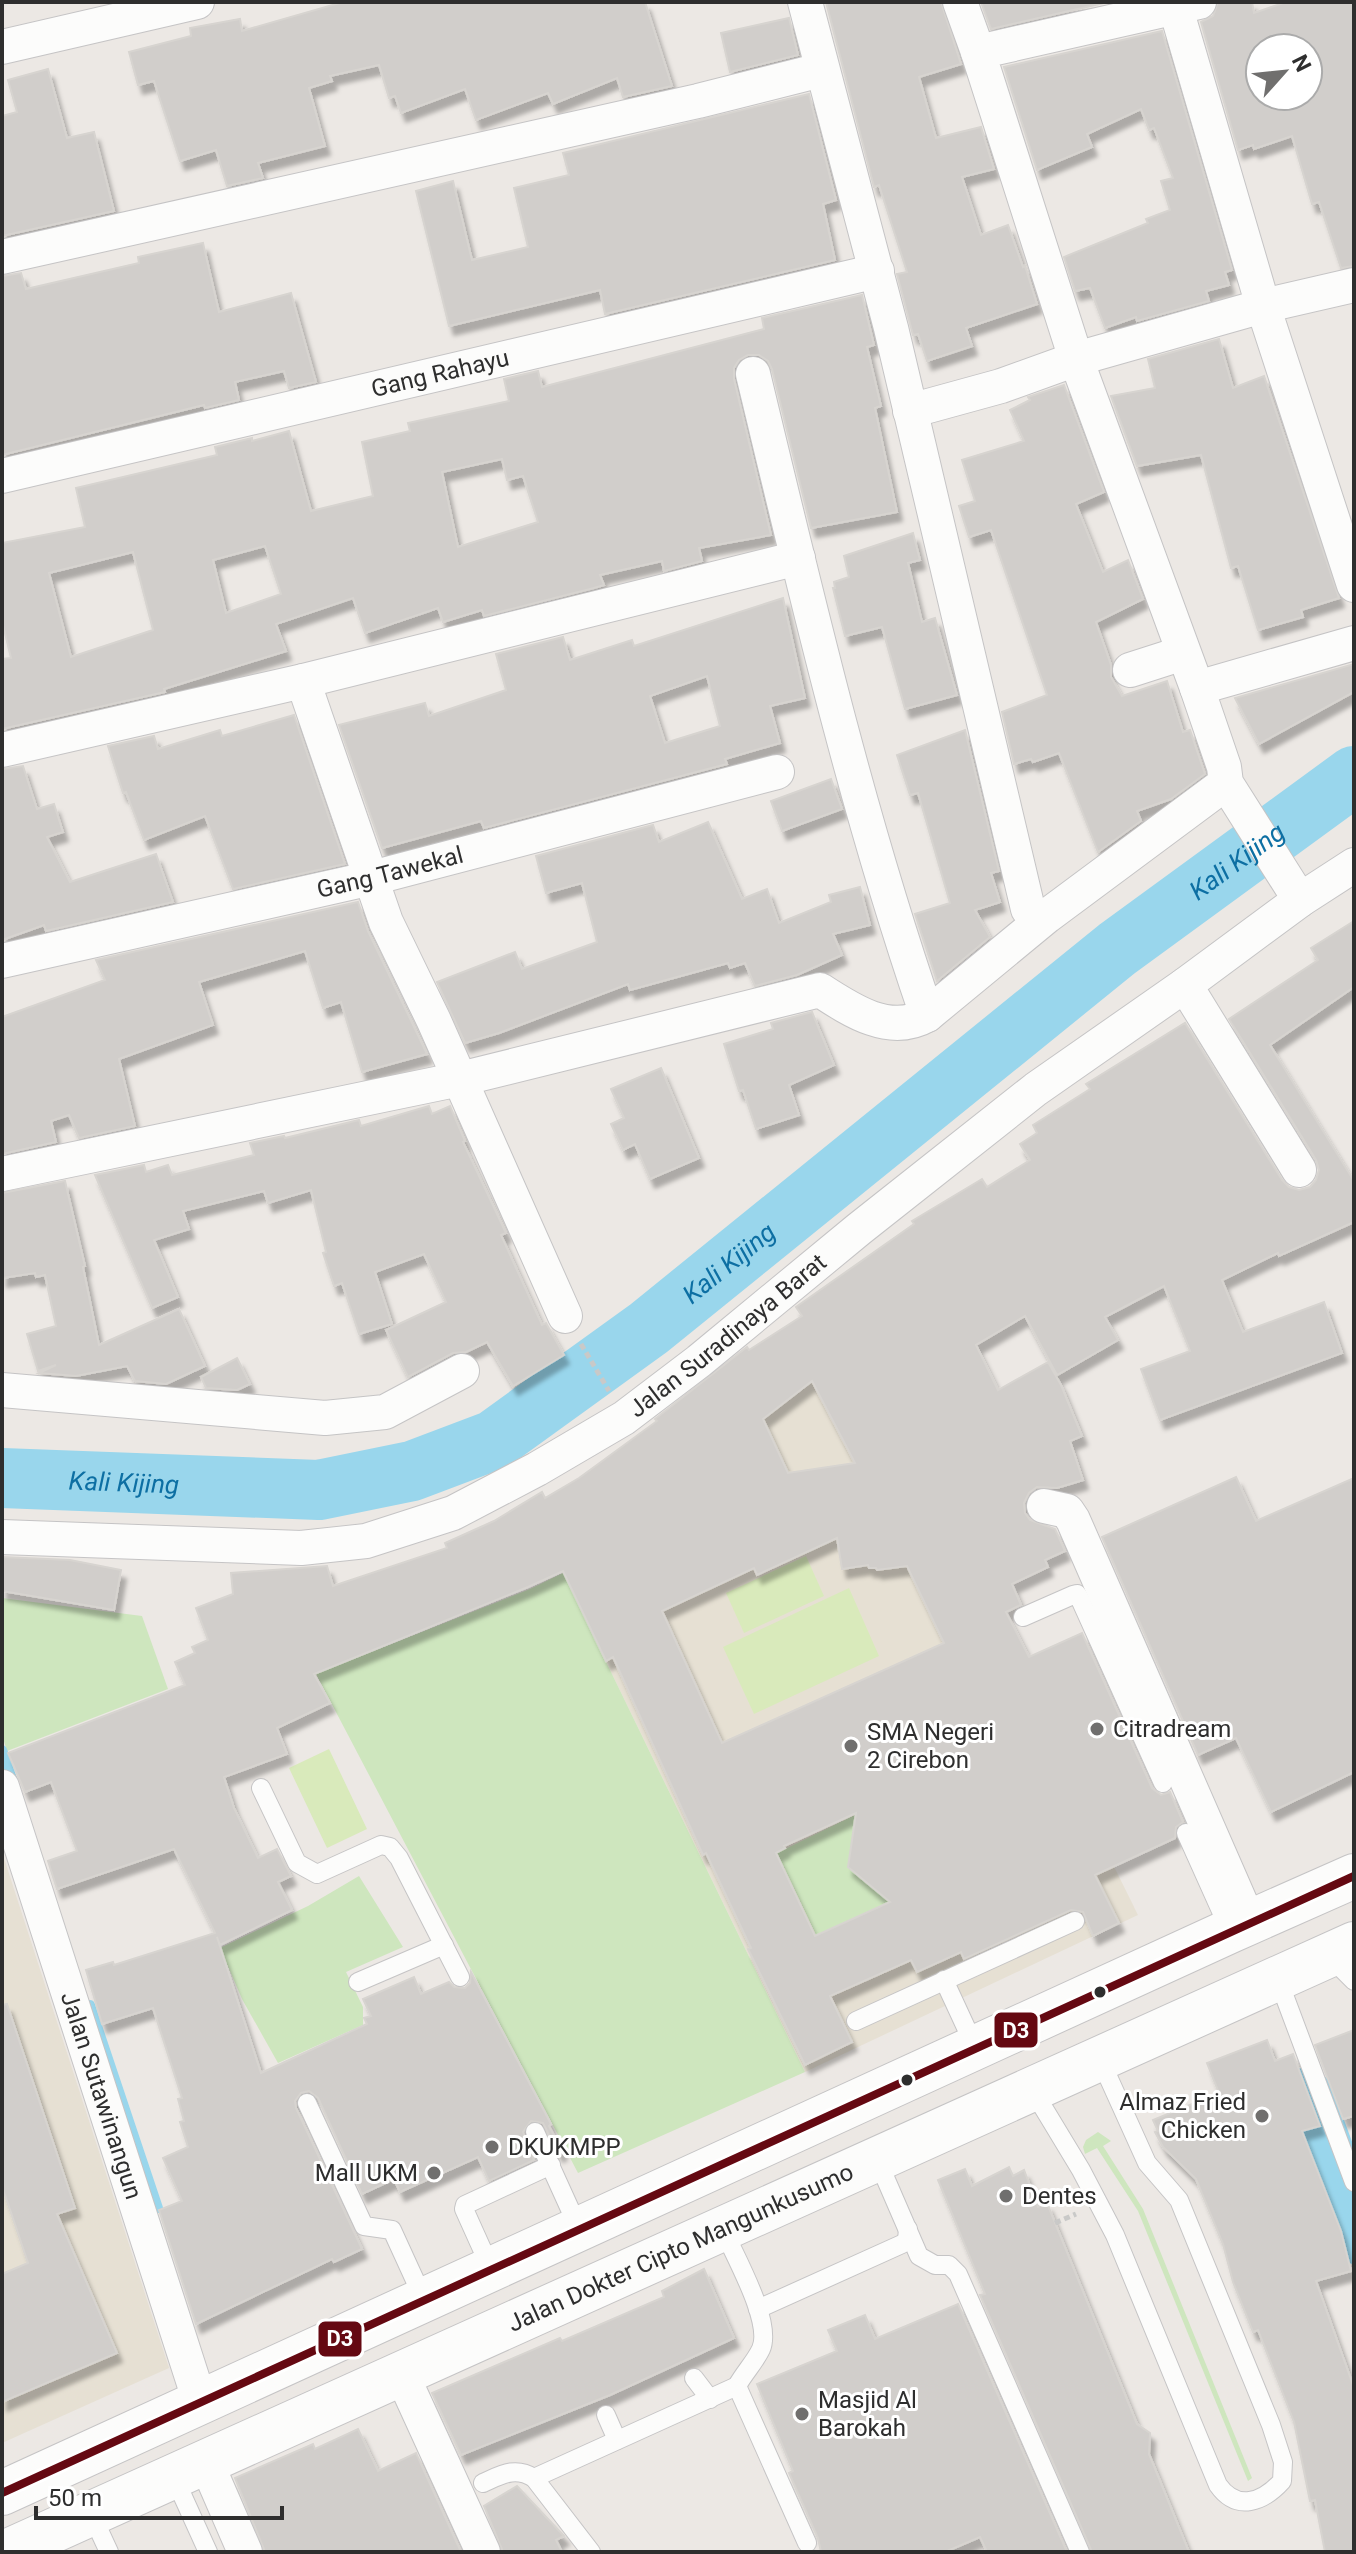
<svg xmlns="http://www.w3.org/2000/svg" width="1356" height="2554" font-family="Roboto,sans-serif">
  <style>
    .education { fill: #e6e0d3 }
    .green { fill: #cee6be }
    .pitch { fill: #d9eabb }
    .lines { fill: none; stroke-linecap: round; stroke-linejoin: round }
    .stream { stroke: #99d6ec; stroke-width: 10 }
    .river { stroke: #99d6ec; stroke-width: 60 }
    .building { fill: #d1cecb; stroke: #d7d4d0; stroke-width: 2; fill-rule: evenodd; filter: url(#shadow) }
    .service-casing { stroke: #c5c4c5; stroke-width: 20 }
    .minor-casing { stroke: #c5c4c5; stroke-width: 36 }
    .secondary-casing { stroke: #c5c4c5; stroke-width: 46 }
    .path { stroke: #c9c9c8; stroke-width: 5; stroke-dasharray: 6 4; stroke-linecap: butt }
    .service { stroke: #fcfcfb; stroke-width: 18 }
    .minor { stroke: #fcfcfb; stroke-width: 34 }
    .secondary { stroke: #fcfcfb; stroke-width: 44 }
    .bus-1-casing { stroke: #fff; stroke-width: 14 }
    .bus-1 { stroke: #650912; stroke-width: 8 }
    .poi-dot { fill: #706f6e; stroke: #fff; stroke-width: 3 }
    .bus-dot { fill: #2e2e2e; stroke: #fff; stroke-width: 3 }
    .labels { text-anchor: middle; stroke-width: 6; stroke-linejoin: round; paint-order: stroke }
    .street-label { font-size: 24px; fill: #2e2e2e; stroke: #fff }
    .poi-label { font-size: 24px; fill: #2e2e2e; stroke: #fff; text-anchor: start }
    .water-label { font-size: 26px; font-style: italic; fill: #0d6fa3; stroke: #fff }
    .line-badge { stroke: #fff; stroke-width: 3 }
    .badge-label { font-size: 22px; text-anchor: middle; font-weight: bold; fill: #fff }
  </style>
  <defs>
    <filter id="shadow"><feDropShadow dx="5" dy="9" stdDeviation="2" flood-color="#0004"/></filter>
  </defs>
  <rect width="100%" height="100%" fill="#ece8e4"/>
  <g class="education">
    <polygon points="857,1348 1138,1915 805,2072 563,1573"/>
    <polygon points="2,1852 169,2368 2,2443"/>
  </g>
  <g class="green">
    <polygon points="563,1573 805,2072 578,2173 316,1674 530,1589"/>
    <polygon points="2,1598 142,1616 168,1689 7,1751 2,1735"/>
    <polygon points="886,1800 923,1886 816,1935 777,1853"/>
    <polygon points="359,1876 403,1947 346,1972 363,2007 363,2025 278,2063 242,1999 220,1948 308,1906"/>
    <polygon points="1098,2132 1111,2141 1103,2146 1143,2209 1252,2478 1248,2481 1138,2211 1097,2148 1085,2154 1083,2147 1086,2140"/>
  </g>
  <g class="pitch">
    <polygon points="806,1556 824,1596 744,1633 726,1593"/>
    <polygon points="849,1588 879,1656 754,1714 723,1647"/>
    <polygon points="329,1749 367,1829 327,1848 289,1768"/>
  </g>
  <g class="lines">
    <g class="stream">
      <polyline points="2,1750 13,1782"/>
      <polyline points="90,2005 158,2208"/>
    </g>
    <g class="river">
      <path id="s1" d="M2 1478 319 1490 412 1471 494 1440 649 1328 1117 949 1354 776"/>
      <polyline points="1304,2098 1354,2234"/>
    </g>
  </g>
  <g class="building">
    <polygon points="343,2 645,2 672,86 623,97 617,78 553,104 548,93 476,120 465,89 401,113 395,96 389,98 379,65 330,76 332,81 309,88 325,146 258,163 263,178 227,186 216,150 180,161 154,81 138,85 129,52 191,36 190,28 240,19 242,31"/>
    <polygon points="826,2 941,2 961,64 919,77 936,138 981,127 994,169 962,177 981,235 1008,225 1023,267 1025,266 1037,304 966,328 972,346 927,361 918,334 913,335 897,274 907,272 879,185 874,187"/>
    <polygon points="981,2 1108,2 991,29"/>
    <path d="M1218 2H1252L1254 13 1286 2H1354V266L1341 268 1319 202 1312 204 1292 136 1254 149 1253 145 1238 150 1201 22 1213 16ZM1260 48H1308V96H1260Z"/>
    <polygon points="789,18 798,55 730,72 721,33"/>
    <polygon points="1162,31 1232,270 1225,272 1229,285 1206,291 1209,301 1137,321 1136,317 1105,328 1090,288 1075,291 1064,257 1148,223 1146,219 1170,210 1161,181 1173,178 1154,128 1149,130 1141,109 1087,134 1092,147 1037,170 1004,67"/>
    <polygon points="48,69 67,138 94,132 114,211 2,236 2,116 17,112 8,80"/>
    <polygon points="809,94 836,200 823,204 835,260 605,314 600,290 449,326 416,191 453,181 472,260 528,247 514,188 569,175 563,153"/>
    <polygon points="203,243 219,312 291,293 316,382 289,388 284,371 235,382 239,400 205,408 204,405 2,455 2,276 21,273 26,289 139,263 138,257"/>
    <path d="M862 295 874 345 867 347 881 406 875 408 897 512 811 528 772 369 768 361 759 355H748L739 360 734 368V379L771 535 699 548 702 561 664 571 662 561 600 575 604 585 594 588 484 616 482 610 443 622 438 608 365 633 353 598 276 624 286 651 164 689 165 692 2 729V659L11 658 2 621V543L85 527 76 488 217 455 215 447 252 438V441L289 431 311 511 373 496 362 442 410 431 408 423 509 401 504 379 538 371 542 387 764 329 762 318ZM502 459 507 480 523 476 538 522 458 547 442 472ZM265 546 281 594 226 613 213 560ZM133 552 153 630 71 657 49 573Z"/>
    <polygon points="1219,339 1233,388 1264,376 1339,598 1301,610 1303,617 1258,630 1238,566 1231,568 1201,455 1137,466 1111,396 1155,388 1148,359"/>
    <polygon points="1064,385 1104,492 1076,504 1103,572 1128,560 1143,599 1096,622 1111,665 1111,677 1122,696 1167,681 1183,732 1190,730 1205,774 1171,799 1137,811 1141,821 1098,852 1059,753 1033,762 1031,759 1014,764 1002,712 1047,695 991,530 969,537 959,506 975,501 962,460 1024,441 1010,410 1030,400 1028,397"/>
    <polygon points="913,533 920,560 908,563 922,622 935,618 957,695 905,709 882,627 845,636 833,588 835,588 834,582 849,577 844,556"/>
    <path d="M783 598 805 698 770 706 780 743 725 759 727 764 484 828 481 821 382 848 339 725 425 703 429 716 506 690 496 654 563 637 570 660 632 640 634 646ZM707 676 720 726 665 743 650 696Z"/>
    <polygon points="1354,664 1354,692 1259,744 1235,698"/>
    <polygon points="294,715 345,864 233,889 205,816 144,840 126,792 123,793 108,746 154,736 158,749 220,730 222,736"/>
    <polygon points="965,730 999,871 991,873 1000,902 975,910 990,937 937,981 915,914 950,903 918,793 910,795 897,755"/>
    <polygon points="23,766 37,809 54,804 63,832 47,837 70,882 156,854 173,902 46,931 44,925 2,940 2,769"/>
    <polygon points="831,779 842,809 782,831 771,801"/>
    <polygon points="708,822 742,899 767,889 779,923 831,902 829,895 860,887 870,925 833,934 842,955 797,975 755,986 745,963 730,968 728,963 630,990 628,984 499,1033 465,1043 437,982 515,952 522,969 597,942 582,883 546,893 536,856 653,825 659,842"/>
    <polygon points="358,902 368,931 427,1054 362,1072 341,1002 323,1008 305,951 199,982 213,1025 119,1059 135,1126 79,1138 69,1115 51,1121 56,1142 2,1154 2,1017 105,980 96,960"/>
    <path d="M1354 921V987L1270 1045 1354 1181V1222L1279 1256 1278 1253 1222 1280 1243 1332 1324 1302 1342 1353 1160 1420 1141 1369 1190 1351 1164 1286 1105 1317 1118 1340 1057 1375 1025 1316 976 1345 998 1390 1048 1362 1061 1385 1082 1436 1070 1441 1083 1480 1057 1488 1037 1487 1029 1493 1024 1503 1025 1513 1030 1520 1055 1529 1065 1551 1045 1560 1048 1567 1012 1584 1021 1605 1006 1612 1029 1657 1082 1633 1152 1788 1161 1795 1170 1792 1183 1822 1176 1827 1175 1838 1095 1875 1119 1923 1093 1936 1083 1912 1071 1910 964 1959 961 1952 917 1972 911 1960 830 1996 852 2042 805 2065 748 1949 751 1948 706 1853 703 1855 613 1657 606 1661 563 1571 528 1587 314 1674 330 1703 277 1728 287 1754 224 1777 234 1808 258 1858 277 1849 291 1876 278 1882 292 1910 220 1945 217 1937 261 2073 367 2024 364 2018 371 2016 363 1999 414 1977 421 1994 449 1982 454 1987 465 1988 470 1983 471 1972 551 2124 549 2126 562 2151 558 2153 543 2123 531 2121 523 2132 534 2160 489 2181 478 2157 400 2192 394 2179 362 2194 318 2098 309 2091 301 2093 295 2101 296 2108 362 2249 334 2262 332 2259 196 2324 159 2210 182 2201 163 2158 188 2147 180 2122 184 2121 178 2099 182 2098 153 2008 102 2024 86 1970 113 1962 114 1965 215 1933 174 1849 57 1889 48 1861 77 1851 51 1782 25 1792 8 1753 185 1685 175 1662 195 1653 192 1647 208 1640 196 1608 233 1594 231 1573 327 1566 333 1586 447 1548 445 1543 494 1521 542 1492 545 1498 579 1478 657 1421 655 1419 747 1347 749 1350 802 1316 796 1307 914 1224 912 1221 982 1179 987 1187 1030 1160 1020 1144 1037 1133 1033 1125 1090 1089 1086 1084 1185 1023 1282 1180 1289 1187 1299 1190 1310 1187 1316 1180 1319 1170 1316 1160 1229 1019 1318 960 1311 948ZM812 1381 855 1463 788 1473 763 1419ZM837 1538 842 1569 868 1565 869 1568H876L877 1570 907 1566 944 1643 722 1743 662 1611 754 1568 757 1575ZM856 1813 848 1867 890 1902 815 1936 776 1853 785 1848 784 1846Z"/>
    <polygon points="812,1012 834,1065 789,1085 799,1115 756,1129 743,1090 739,1091 724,1044 773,1029 771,1023"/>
    <polygon points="661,1068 699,1158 650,1179 635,1144 623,1150 611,1124 624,1118 611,1089"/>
    <polygon points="429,1106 432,1114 450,1106 465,1141 463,1142 506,1233 501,1235 542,1325 546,1323 564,1355 513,1386 487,1342 466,1352 453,1353 408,1377 386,1330 446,1302 424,1254 375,1272 392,1324 359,1334 342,1283 334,1286 323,1253 326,1252 311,1190 268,1203 264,1191 183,1211 189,1229 154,1240 178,1297 152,1308 95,1175 144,1165 146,1172 168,1165 172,1175 254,1155 250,1143 284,1136 285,1138 359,1120 361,1126"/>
    <polygon points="65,1181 85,1266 83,1267 99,1345 179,1309 205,1366 166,1384 135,1381 127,1366 76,1376 39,1373 56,1365 38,1371 27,1334 56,1326 45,1275 36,1277 35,1273 2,1278 2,1193"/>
    <polygon points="237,1358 250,1384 237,1390 206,1388 201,1377"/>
    <polygon points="1236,1477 1256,1521 1354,1478 1354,1772 1271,1812 1236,1738 1198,1755 1102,1537"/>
    <polygon points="2,1557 70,1560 121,1570 114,1610 2,1591"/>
    <polygon points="7,2004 75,2208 57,2214 117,2353 2,2402 2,2274 28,2263 2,2186 2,2005"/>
    <polygon points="1354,2030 1354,2116 1343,2119 1315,2045"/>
    <polygon points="1267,2040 1275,2061 1293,2054 1320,2126 1302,2131 1341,2231 1351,2271 1316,2281 1354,2388 1354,2552 1325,2552 1315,2500 1310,2501 1294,2422 1258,2330 1253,2332 1233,2282 1223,2244 1196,2179 1163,2147 1155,2132 1158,2131 1153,2120 1219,2093 1207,2063"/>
    <polygon points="1009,2167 1013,2176 1024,2170 1038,2207 1047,2203 1137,2424 1150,2433 1149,2454 1189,2552 1092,2552 980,2295 985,2294 938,2180 965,2169 972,2186"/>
    <polygon points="704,2269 734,2338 610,2395 461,2455 432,2393 560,2338 562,2341 664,2297 662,2291"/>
    <polygon points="958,2304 1067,2552 987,2552 980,2537 945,2552 821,2552 818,2538 789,2473 793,2471 757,2384 837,2351 828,2330 865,2315 875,2339"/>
    <polygon points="358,2429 378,2471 416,2453 461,2552 265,2552 235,2478 313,2444 315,2449"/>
    <polygon points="517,2486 564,2536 556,2540 562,2552 503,2552 484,2506"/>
  </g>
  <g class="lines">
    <g class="service-casing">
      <g id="service">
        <polyline points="1023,1617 1073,1595 1077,1594 1079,1597 1163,1783"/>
        <polyline points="261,1788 297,1863 317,1874 381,1845 390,1847 399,1858 460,1977"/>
        <polyline points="1186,1833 1230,1931"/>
        <polyline points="1329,1956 1354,1981"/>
        <polyline points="1278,1979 1354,2182"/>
        <polyline points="944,1980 975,2047"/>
        <polyline points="358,1982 444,1945"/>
        <polyline points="856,2021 1075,1921"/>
        <path d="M1032 2089 1081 2170 1115 2235 1218 2485C1237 2512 1263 2502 1282 2481L1283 2462 1271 2425 1179 2200 1147 2163 1100 2059"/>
        <polyline points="307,2103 364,2226 392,2230 424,2300"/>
        <polyline points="535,2132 579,2229"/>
        <polyline points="877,2159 919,2256 935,2265 949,2265 958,2274 1080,2552"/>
        <path d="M723 2229C734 2255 773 2322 761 2349 755 2362 744 2373 737 2386"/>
        <polyline points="491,2269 464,2209 465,2205 551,2165"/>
        <polyline points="758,2309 902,2244 907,2240 908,2229"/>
        <polyline points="694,2378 710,2399"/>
        <polyline points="606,2415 617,2440"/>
        <polyline points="174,2477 208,2552"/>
        <path d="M483 2483C501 2475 515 2466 534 2478"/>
        <polyline points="91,2513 109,2552"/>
        <polyline points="591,2552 534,2478 737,2386 807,2543"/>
      </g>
    </g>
    <g class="minor-casing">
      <g id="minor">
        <polyline points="805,2 891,328 1028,909"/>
        <polyline points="960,2 978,52"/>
        <polyline points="1174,2 1263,306 1354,585"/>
        <polyline points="1199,2 978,52 1076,359 1197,688 1224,767 1226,783 1300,900"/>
        <polyline points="2,47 197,2"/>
        <polyline points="2,257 698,101 821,70"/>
        <path d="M753 374C805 589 855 806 927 1015"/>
        <polyline points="910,411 1001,386 1076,359 1263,306 1354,285"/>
        <path id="s2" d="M2 476 877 271"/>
        <polyline points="1130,670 1183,653"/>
        <polyline points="303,681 386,922 434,1021 565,1316"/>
        <polyline points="1197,688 1354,643"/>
        <polyline points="2,750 303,681 798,558"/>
        <path id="s3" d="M2 961 372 878 777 772"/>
        <polyline points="1185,985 1299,1170"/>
        <path d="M2 1174 460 1079 820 990C852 1011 890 1036 927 1015L1047 916 1226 783"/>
        <polyline points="2,1390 325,1418 385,1412 462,1371"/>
        <polyline points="1044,1506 1067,1511 1073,1520 1249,1922"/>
        <path id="s4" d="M2 1537 301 1548 366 1541 453 1513 537 1469 624 1418 699 1361 859 1229 1036 1089 1185 985 1300 900 1354 865"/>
        <path id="s5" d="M2 1787 200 2402"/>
        <polyline points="402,2375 483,2552"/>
        <polyline points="206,2462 245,2552"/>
      </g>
    </g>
    <g class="secondary-casing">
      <g id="secondary">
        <polyline points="2,2493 1230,1931 1354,1876"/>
        <path id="s6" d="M6 2552 1354 1944"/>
      </g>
    </g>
    <g class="path">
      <polyline points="581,1344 609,1391"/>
      <polyline points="1055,2223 1076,2214"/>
    </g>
    <use href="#service" class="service"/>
    <use href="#minor" class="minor"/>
    <use href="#secondary" class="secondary"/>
    <g class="bus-1-casing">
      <polyline id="bus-1" points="2,2493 1354,1876"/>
    </g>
    <use href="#bus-1" class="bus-1"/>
  </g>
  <g class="poi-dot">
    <circle cx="1097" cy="1729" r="8"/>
    <circle cx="851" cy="1746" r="8"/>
    <circle cx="1262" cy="2116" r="8"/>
    <circle cx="492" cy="2147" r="8"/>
    <circle cx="434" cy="2173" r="8"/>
    <circle cx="1006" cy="2196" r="8"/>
    <circle cx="802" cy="2414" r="8"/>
  </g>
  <g class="bus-dot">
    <circle cx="1100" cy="1992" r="7"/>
    <circle cx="907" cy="2080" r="7"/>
  </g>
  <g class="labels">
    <g class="street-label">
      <text dy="8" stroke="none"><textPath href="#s2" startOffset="450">Gang Rahayu</textPath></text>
      <text dy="8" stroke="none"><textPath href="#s3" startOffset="398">Gang Tawekal</textPath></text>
      <text dy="8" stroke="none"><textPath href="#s4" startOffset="784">Jalan Suradinaya Barat</textPath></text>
      <text dy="8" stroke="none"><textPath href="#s5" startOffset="324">Jalan Sutawinangun</textPath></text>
      <text dy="8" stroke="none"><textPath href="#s6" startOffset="740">Jalan Dokter Cipto Mangunkusumo</textPath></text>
    </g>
    <g class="poi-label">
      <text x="1113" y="1737">Citradream</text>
      <text x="867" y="1740">SMA Negeri<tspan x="867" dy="28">2 Cirebon</tspan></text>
      <text x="1246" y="2110" text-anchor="end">Almaz Fried<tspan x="1246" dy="28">Chicken</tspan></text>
      <text x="508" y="2155">DKUKMPP</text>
      <text x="418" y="2181" text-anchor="end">Mall UKM</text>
      <text x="1022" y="2204">Dentes</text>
      <text x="818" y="2408">Masjid Al<tspan x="818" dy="28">Barokah</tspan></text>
    </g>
    <g class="water-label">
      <text dy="9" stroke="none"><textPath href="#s1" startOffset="1442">Kali Kijing</textPath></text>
      <text dy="9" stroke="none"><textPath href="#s1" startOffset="794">Kali Kijing</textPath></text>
      <text dy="9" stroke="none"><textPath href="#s1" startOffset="122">Kali Kijing</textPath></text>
    </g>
  </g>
  <g class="line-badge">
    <rect x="993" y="2011" width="46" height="38" rx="8" fill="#650912"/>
    <rect x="317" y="2320" width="46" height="38" rx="8" fill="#650912"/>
  </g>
  <g class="badge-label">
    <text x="1016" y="2038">D3</text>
    <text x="340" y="2346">D3</text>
  </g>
  <rect width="1356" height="2554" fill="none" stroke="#2e2e2e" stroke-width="8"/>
  <g transform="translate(1284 72) rotate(63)"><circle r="38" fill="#ffffff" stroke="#ababab" stroke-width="2"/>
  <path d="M0-6L14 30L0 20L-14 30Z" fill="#706f6e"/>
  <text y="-12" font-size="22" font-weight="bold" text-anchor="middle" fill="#2e2e2e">N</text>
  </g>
  <path d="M36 2506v12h246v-12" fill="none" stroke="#2e2e2e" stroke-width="4"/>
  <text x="48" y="2506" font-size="24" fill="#2e2e2e" stroke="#ffffff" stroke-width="6" paint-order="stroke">50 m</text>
</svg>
